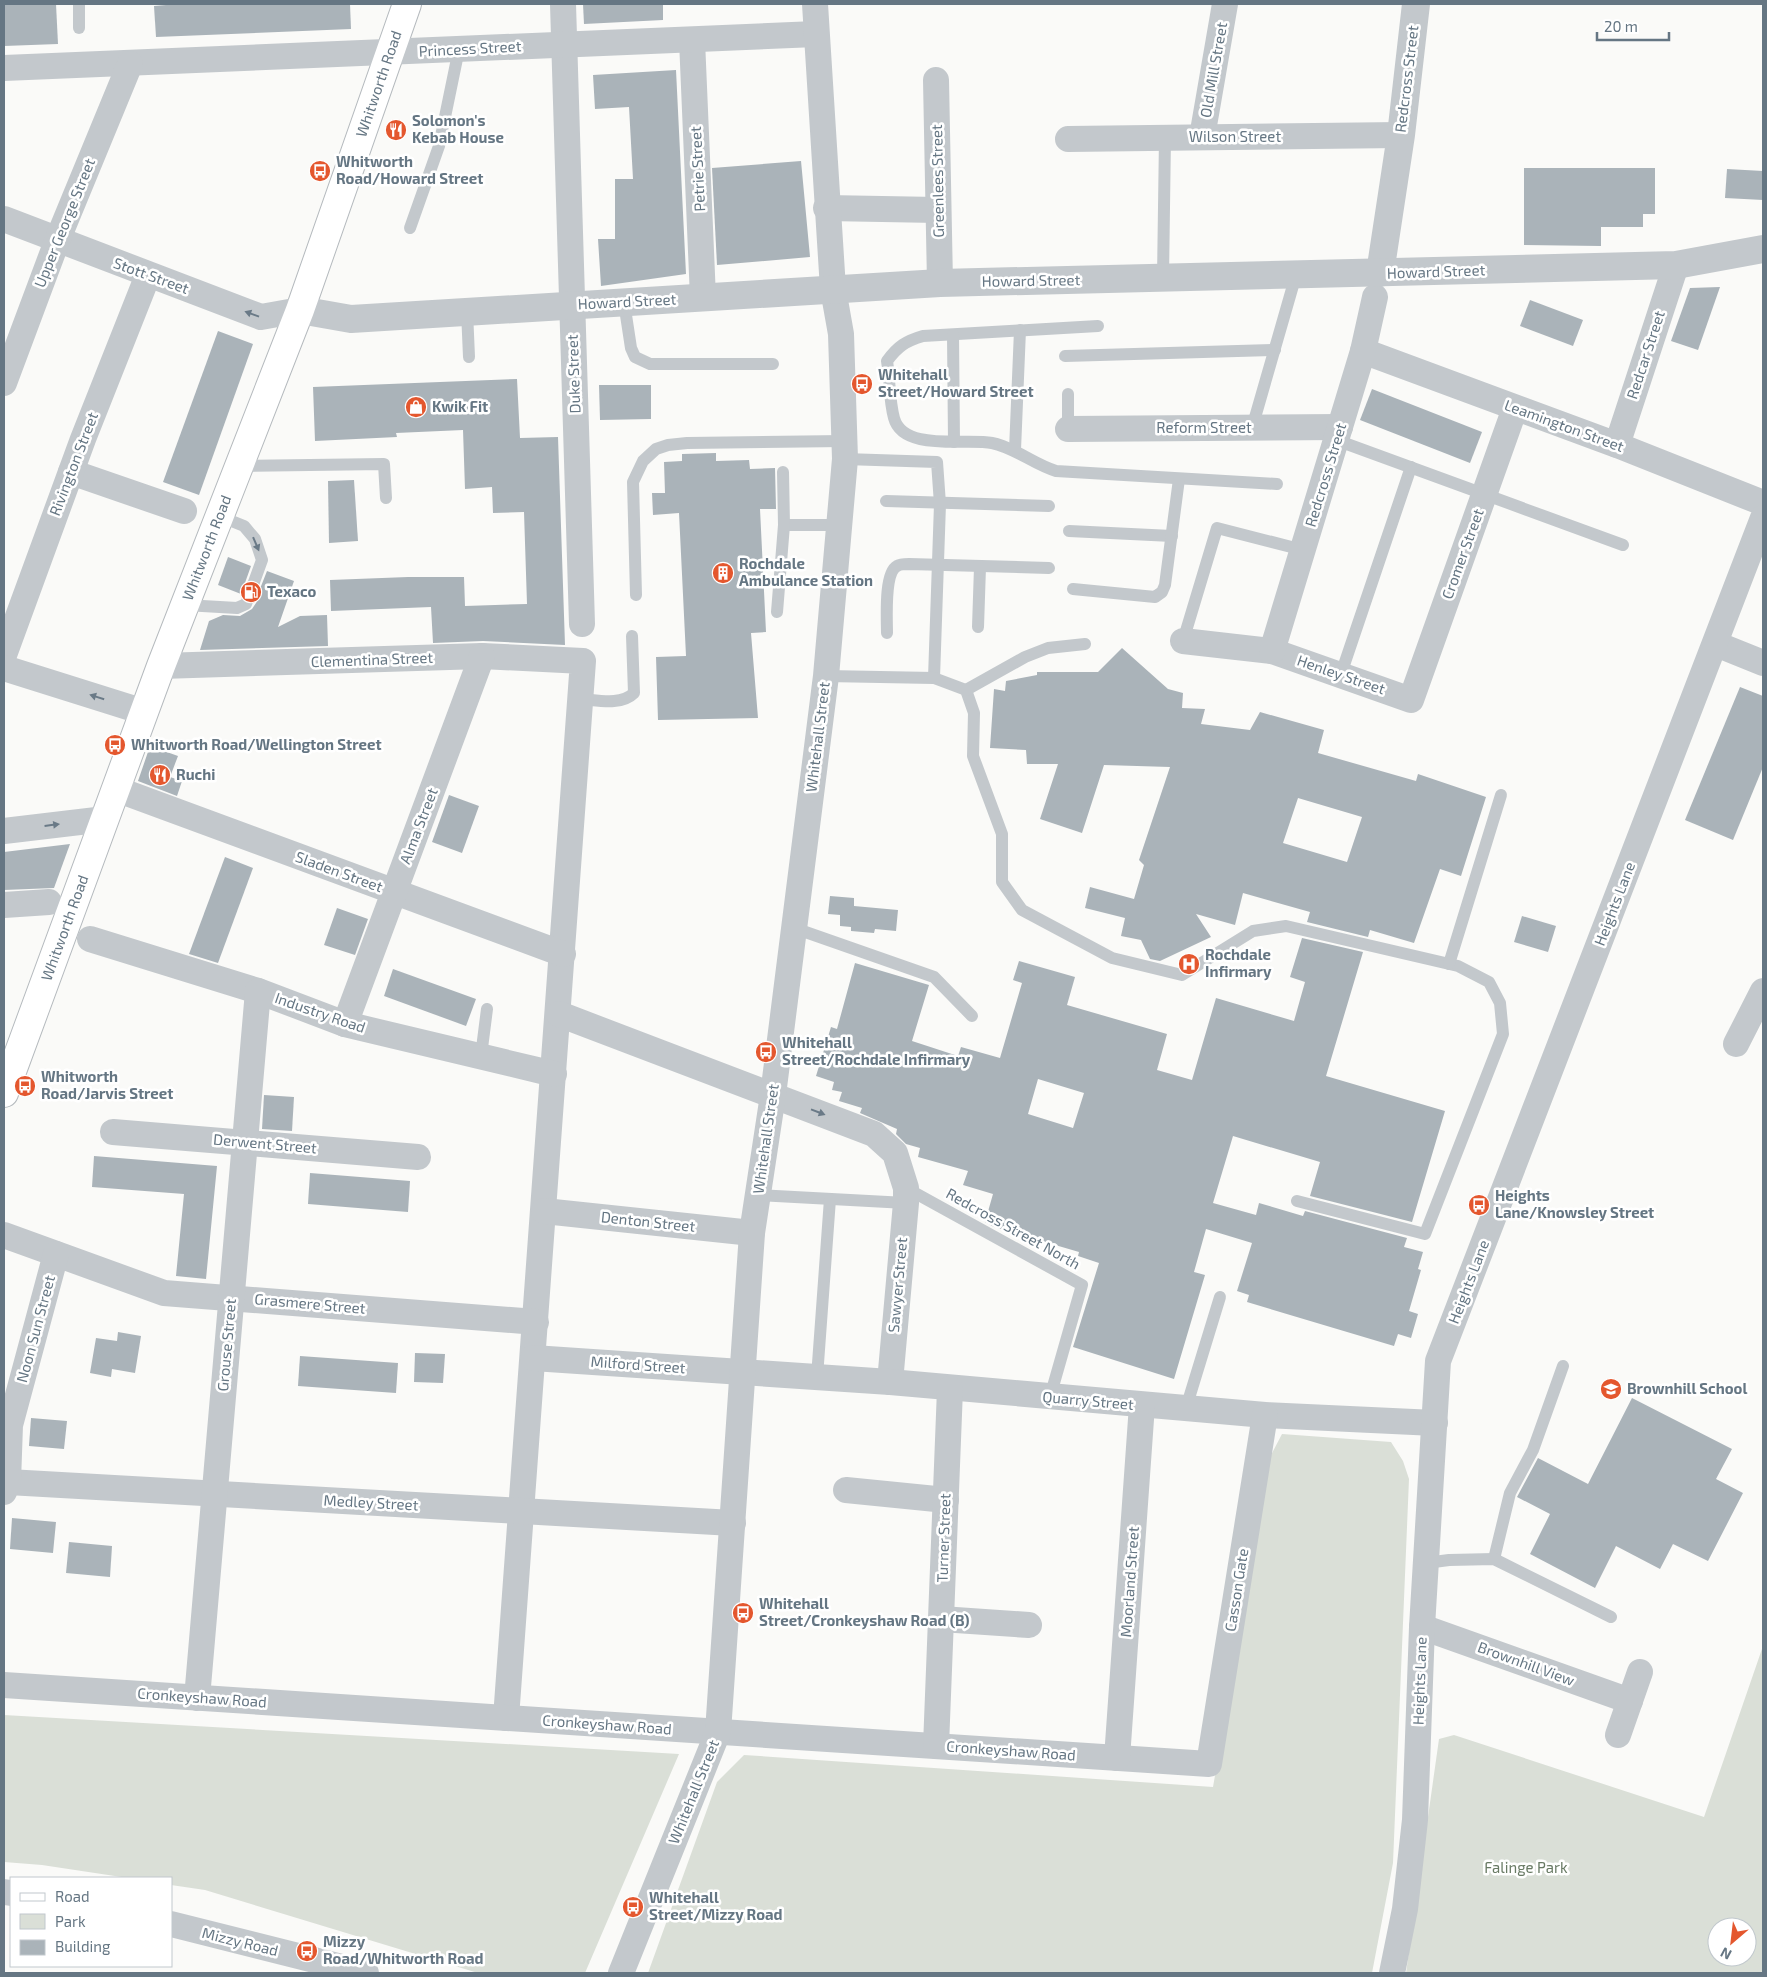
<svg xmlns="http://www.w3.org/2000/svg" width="1767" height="1977" font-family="'Exo 2',sans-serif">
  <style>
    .green { fill: #dadfd7; fill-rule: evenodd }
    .building { fill: #aab3b9; fill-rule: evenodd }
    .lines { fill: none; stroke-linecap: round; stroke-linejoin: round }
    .primary-casing { stroke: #b5babe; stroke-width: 30 }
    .service { stroke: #c3c8cc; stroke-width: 12 }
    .minor { stroke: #c3c8cc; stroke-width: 26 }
    .tertiary { stroke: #c3c8cc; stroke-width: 28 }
    .primary { stroke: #fff; stroke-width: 28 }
    .oneway { fill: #6a7a87 }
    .labels { text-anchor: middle; stroke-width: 5; stroke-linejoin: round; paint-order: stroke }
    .street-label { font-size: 15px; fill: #657683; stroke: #fff }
    .poi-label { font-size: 15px; font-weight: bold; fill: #657683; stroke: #fff; text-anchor: start }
    .park-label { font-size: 15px; fill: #687a64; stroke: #fff }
  </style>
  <rect width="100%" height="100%" fill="#fafaf8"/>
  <g class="green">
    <polygon points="1282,1434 1391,1442 1403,1461 1409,1479 1393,1863 1372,1973 648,1973 717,1782 744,1755 1213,1787 1270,1457"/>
    <path d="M1763 1646V1973H1406L1439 1739 1454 1735 1704 1817ZM1717 1927H1747V1957H1717Z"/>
    <polygon points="4,1715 679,1754 585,1973 478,1973 205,1890 171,1885 171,1878 128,1878 42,1865 4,1862"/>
  </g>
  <g class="building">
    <polygon points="4,4 56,4 58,44 4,46"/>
    <polygon points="178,4 350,4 351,29 156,37 154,6"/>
    <polygon points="583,4 663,4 663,20 584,24"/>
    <polygon points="676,70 686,274 601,286 598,239 615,239 615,179 633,179 629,107 595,109 593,75"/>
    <polygon points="801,161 810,257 717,265 712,168"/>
    <polygon points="1524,168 1655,168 1655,214 1643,214 1643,227 1601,227 1601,246 1524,245"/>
    <polygon points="1727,169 1763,171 1763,200 1725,198"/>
    <polygon points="1720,287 1698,350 1671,341 1690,288"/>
    <polygon points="1530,300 1583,320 1573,346 1520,326"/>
    <polygon points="218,331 253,344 199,495 163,482"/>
    <polygon points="517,379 520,438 558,437 565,645 483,641 433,643 431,607 331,611 330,580 408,577 464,577 465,606 527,604 524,512 493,513 492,487 465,489 463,430 396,433 397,437 315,441 313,387"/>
    <polygon points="599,385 651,385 651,419 600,420"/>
    <polygon points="1372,389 1482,432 1470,463 1360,420"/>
    <polygon points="716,453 716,461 749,460 750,469 775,468 776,509 760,509 766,632 751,633 758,718 658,720 656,657 686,656 679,513 653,515 652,493 665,493 664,462 682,461 682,454"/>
    <polygon points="354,480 358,541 329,543 328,481"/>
    <polygon points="228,557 251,566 241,594 218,585"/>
    <polygon points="267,571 294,581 278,627 300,616 327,615 328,646 200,650 209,621 223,615 240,616 252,609 258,600 256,599"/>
    <path d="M1122 648 1168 689 1183 693 1182 708 1205 709 1201 724 1250 730 1260 712 1324 730 1318 753 1416 781 1418 774 1486 797 1461 876 1440 869 1414 943 1370 930 1368 937 1307 922 1310 912 1243 893 1235 925 1196 914 1211 937 1160 961 1150 959 1141 940 1121 936 1125 918 1085 908 1090 887 1134 899 1144 865 1139 860 1170 767 1104 765 1082 833 1040 819 1058 764H1027L1026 750 990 748 994 689 1005 691 1006 681 1037 675V672H1098ZM1298 798 1362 817 1347 862 1283 843Z"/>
    <polygon points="1740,687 1763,696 1763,767 1733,840 1685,820"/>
    <polygon points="150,746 178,756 170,777 182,781 177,796 138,781"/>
    <polygon points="449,795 479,806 462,853 432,842"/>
    <polygon points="70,844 54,888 4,890 4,852"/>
    <polygon points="225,857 253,868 218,963 189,954"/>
    <polygon points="830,896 854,898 854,906 898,910 896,931 875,929 874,933 851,931 851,927 840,926 840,915 828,914"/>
    <polygon points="337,908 368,919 355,955 324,945"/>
    <polygon points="1522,916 1556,926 1548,952 1514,942"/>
    <path d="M1302 938 1363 952 1326 1076 1445 1111 1412 1222 1310 1196 1320 1162 1233 1136 1213 1203 1256 1215 1259 1203 1303 1216 1305 1211 1407 1238 1404 1247 1423 1252 1418 1269 1421 1270 1409 1311 1418 1314 1411 1338 1398 1334 1394 1346 1247 1302 1249 1295 1237 1291 1252 1243 1206 1229 1194 1272 1205 1275 1174 1379 1073 1347 1099 1263 1078 1256 1079 1252 994 1227 985 1222 993 1194 963 1185 968 1171 918 1157 920 1148 906 1144 896 1134 897 1129 860 1113 862 1108 839 1101 842 1092 832 1090 834 1082 816 1076 831 1027 837 1029 855 963 929 985 912 1041 958 1056 961 1047 1000 1058 1022 983 1013 980 1019 961 1075 977 1067 1005 1167 1034 1157 1070 1192 1080 1216 998 1294 1021 1305 982 1290 977ZM1038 1079 1084 1093 1073 1128 1028 1114Z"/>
    <polygon points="393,969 476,999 466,1026 384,996"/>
    <polygon points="264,1095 294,1097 292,1131 262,1129"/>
    <polygon points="94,1156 217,1166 206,1279 176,1276 184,1194 92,1187"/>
    <polygon points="310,1173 410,1181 408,1212 308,1204"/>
    <polygon points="118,1332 141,1336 135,1373 112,1369 111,1377 90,1373 96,1338 117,1341"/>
    <polygon points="415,1353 445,1354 443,1383 414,1382"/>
    <polygon points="300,1356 398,1363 396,1393 298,1386"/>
    <polygon points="1632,1398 1732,1449 1716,1479 1743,1493 1708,1561 1673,1544 1660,1569 1616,1546 1595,1588 1530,1554 1550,1514 1517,1497 1538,1458 1588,1484"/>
    <polygon points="31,1418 67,1421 64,1449 29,1446"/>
    <polygon points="12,1518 56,1522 53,1553 10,1549"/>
    <polygon points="69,1542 112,1546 110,1577 66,1573"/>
  </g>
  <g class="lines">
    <g class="primary-casing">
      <polyline id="primary" points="4,1093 161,666 300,310 407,4"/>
    </g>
    <g class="service">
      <polyline points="79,28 79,4"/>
      <polyline points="410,228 439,146 459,49"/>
      <polyline points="1163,278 1165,137"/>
      <polyline points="624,302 631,348 635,357 650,364 773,364"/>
      <polyline points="467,311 469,357"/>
      <path d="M1098 326 923 336C906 341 898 346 887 361 890 379 889 400 894 418 903 452 966 438 992 443 1016 448 1033 464 1056 471L1277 484"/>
      <polyline points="953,335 954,442"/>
      <polyline points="1065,356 1275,350"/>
      <polyline points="1068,394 1068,429"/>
      <polyline points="1252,428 1296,275"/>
      <polyline points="1336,440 1623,545"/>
      <polyline points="1015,450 1020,330"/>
      <polyline points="845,459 937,462 940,504 934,678"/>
      <polyline points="239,466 384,464 386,498"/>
      <polyline points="886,501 1049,506"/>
      <polyline points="784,525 839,525"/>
      <polyline points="1069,531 1172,536"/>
      <polyline points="1073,589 1155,597 1162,592 1165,585 1179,479"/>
      <polyline points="636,595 633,482 643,461 656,449 668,445 687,443 844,441"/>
      <polyline points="185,605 237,608 246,604 262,560 255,539 244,526 219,516"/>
      <polyline points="777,612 784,525 783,472"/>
      <polyline points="978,627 980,567"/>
      <path d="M887 633C887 619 884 573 897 566 900 564 906 564 909 564L1049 568"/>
      <polyline points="1183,641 1217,528 1303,550"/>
      <polyline points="1341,674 1411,467"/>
      <polyline points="826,676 934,678 966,690 974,713 973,756 1002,834 1002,882 1022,910 1112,958 1182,975 1253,931 1286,926 1458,966 1489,982 1500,1003 1503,1034 1425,1234 1297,1201"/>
      <polyline points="966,690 1025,657 1048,648 1085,644"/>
      <path d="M581 699C597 700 621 706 634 693L632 636"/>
      <polyline points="794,928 934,977 972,1016"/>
      <polyline points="1449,964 1501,795"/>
      <polyline points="481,1056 487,1009"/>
      <polyline points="906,1188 1082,1285 1050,1397"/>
      <polyline points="758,1195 906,1203"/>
      <polyline points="817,1377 830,1199"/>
      <polyline points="1186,1408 1220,1297"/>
      <polyline points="1494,1559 1510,1493 1533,1450 1563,1366"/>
      <polyline points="1426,1563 1449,1560 1494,1559 1611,1617"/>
    </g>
    <g class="minor">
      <polyline points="563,4 582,624"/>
      <polyline points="692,40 703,298"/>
      <polyline points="4,68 816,34"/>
      <polyline points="936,80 940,283"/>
      <polyline points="1202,137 1225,4"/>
      <polyline points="1068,139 1401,135"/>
      <polyline points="826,208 938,210"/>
      <polyline points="4,219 261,317 300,310"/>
      <polyline points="1363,351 1617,445 1763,503"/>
      <polyline points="4,383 57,241 130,64"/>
      <polyline points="1068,429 1340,427"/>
      <polyline points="1617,445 1676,265"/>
      <polyline points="71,472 184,511"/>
      <polyline points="1183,641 1272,651 1411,700 1515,408"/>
      <polyline points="1716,644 1763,663"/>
      <polyline points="1272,651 1363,351 1375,297"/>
      <polyline points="4,655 83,439 148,275"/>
      <polyline points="161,666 482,656 583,661 506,1718"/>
      <polyline points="4,668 144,712"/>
      <polyline points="116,789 563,954"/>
      <polyline points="4,831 105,819"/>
      <polyline points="4,905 49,902"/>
      <polyline points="90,939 258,991 345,1024 554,1074"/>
      <polyline points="559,1014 874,1134 895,1153 906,1188 906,1203 890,1382"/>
      <polyline points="345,1024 482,656"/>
      <polyline points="1736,1044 1763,991"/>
      <polyline points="113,1132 418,1157"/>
      <polyline points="544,1211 752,1233"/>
      <polyline points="4,1235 164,1293 536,1322"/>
      <polyline points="533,1358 890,1382 1265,1415 1435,1423"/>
      <polyline points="8,1482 733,1523"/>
      <polyline points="846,1490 946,1500"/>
      <polyline points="4,1492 8,1482 10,1425 56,1254"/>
      <polyline points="941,1619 1029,1625"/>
      <polyline points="1422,1627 1630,1701"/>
      <polyline points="4,1685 1209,1764 1265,1415"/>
      <polyline points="197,1698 258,991"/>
      <polyline points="1618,1735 1640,1672"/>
      <polyline points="936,1746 950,1389"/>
      <polyline points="1117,1758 1142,1405"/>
      <polyline points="4,1892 11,1893"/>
      <polyline points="171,1924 366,1973"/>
      <polyline points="621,1973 718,1732 752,1233 773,1095 826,676 845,459 841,334 833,289 815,4"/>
      <polyline points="1392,1973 1405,1909 1415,1820 1422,1627 1438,1361 1763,518"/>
    </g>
    <g class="tertiary">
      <polyline points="1380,273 1401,135 1416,4"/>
      <polyline points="300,310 351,319 940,283 1676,265 1763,249"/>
    </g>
    <use href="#primary" class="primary"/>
  </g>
  <defs><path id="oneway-solid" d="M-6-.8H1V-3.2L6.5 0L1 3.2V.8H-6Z" transform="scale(1.25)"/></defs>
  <g class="oneway">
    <use href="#oneway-solid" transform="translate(252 314) rotate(-160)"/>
    <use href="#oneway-solid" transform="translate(256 544) rotate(67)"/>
    <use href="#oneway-solid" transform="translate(97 697) rotate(-163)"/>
    <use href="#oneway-solid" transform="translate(52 825) rotate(-7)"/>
    <use href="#oneway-solid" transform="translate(818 1112) rotate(21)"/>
  </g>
  <defs>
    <g id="restaurant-disc" transform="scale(1.125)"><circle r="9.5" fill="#e4572e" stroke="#fff"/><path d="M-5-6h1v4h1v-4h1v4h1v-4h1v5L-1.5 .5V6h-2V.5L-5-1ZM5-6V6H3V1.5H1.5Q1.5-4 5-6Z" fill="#fff"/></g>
    <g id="bus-disc" transform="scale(1.125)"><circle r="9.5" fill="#e4572e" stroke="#fff"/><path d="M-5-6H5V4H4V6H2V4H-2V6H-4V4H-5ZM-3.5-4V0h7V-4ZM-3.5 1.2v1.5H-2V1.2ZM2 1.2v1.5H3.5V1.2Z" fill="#fff"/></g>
    <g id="shop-disc" transform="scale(1.125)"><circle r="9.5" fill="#e4572e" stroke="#fff"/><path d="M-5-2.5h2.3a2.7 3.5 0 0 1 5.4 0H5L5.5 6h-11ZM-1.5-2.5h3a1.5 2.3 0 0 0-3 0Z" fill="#fff"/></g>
    <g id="building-disc" transform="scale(1.125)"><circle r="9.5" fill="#e4572e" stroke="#fff"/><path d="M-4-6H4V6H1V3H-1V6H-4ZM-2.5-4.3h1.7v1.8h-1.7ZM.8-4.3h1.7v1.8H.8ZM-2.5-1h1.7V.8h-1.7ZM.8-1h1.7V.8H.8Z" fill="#fff"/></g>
    <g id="fuel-disc" transform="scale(1.125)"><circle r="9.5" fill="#e4572e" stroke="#fff"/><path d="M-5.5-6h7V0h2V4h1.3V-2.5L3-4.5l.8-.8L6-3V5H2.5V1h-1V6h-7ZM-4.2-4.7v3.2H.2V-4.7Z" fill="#fff"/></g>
    <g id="hospital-disc" transform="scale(1.125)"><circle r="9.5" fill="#e4572e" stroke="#fff"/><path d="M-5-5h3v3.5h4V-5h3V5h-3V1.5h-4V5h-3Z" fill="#fff"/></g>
    <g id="school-disc" transform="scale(1.125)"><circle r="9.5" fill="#e4572e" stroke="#fff"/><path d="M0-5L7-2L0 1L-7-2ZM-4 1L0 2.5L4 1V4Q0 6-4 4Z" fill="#fff"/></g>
  </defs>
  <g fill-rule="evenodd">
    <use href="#restaurant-disc" x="396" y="130"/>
    <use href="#bus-disc" x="320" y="171"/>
    <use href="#bus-disc" x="862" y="384"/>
    <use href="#shop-disc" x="416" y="407"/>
    <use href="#building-disc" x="723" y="573"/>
    <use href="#fuel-disc" x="251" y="592"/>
    <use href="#bus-disc" x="115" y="745"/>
    <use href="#restaurant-disc" x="160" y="775"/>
    <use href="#hospital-disc" x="1189" y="964"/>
    <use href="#bus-disc" x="766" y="1052"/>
    <use href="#bus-disc" x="25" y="1086"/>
    <use href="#bus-disc" x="1479" y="1205"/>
    <use href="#school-disc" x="1611" y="1389"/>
    <use href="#bus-disc" x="743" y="1613"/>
    <use href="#bus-disc" x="633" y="1907"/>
    <use href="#bus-disc" x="307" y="1951"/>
  </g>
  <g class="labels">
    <g class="street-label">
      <text transform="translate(470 49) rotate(-3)" y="5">Princess Street</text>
      <text transform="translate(1214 70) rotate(-80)" y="5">Old Mill Street</text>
      <text transform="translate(1407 79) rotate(-83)" y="5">Redcross Street</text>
      <text transform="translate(379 84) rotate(-71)" y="5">Whitworth Road</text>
      <text x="1235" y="142">Wilson Street</text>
      <text transform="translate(698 169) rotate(-93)" y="5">Petrie Street</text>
      <text transform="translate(938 181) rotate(-91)" y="5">Greenlees Street</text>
      <text transform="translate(65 223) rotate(-68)" y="5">Upper George Street</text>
      <text transform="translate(1436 272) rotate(-2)" y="5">Howard Street</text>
      <text transform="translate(151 276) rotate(20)" y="5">Stott Street</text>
      <text transform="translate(1031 281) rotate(-1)" y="5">Howard Street</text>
      <text transform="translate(627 302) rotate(-3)" y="5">Howard Street</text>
      <text transform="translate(1646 355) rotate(-72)" y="5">Redcar Street</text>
      <text transform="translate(574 374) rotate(-92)" y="5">Duke Street</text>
      <text transform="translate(1564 426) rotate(20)" y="5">Leamington Street</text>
      <text x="1204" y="433">Reform Street</text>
      <text transform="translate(74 464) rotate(-69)" y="5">Rivington Street</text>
      <text transform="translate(1326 475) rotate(-73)" y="5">Redcross Street</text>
      <text transform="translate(207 548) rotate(-69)" y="5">Whitworth Road</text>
      <text transform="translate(1463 554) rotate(-70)" y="5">Cromer Street</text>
      <text transform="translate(372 660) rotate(-2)" y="5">Clementina Street</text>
      <text transform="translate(1341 675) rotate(19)" y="5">Henley Street</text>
      <text transform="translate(818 737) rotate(-83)" y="5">Whitehall Street</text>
      <text transform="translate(419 826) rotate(-69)" y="5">Alma Street</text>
      <text transform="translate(339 872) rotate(20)" y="5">Sladen Street</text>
      <text transform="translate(1615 904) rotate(-69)" y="5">Heights Lane</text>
      <text transform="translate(65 928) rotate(-70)" y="5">Whitworth Road</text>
      <text transform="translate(320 1013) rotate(19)" y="5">Industry Road</text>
      <text transform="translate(766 1139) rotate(-82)" y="5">Whitehall Street</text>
      <text transform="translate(265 1144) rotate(5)" y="5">Derwent Street</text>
      <text transform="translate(648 1222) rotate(6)" y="5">Denton Street</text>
      <text transform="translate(1013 1229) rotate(29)" y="5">Redcross Street North</text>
      <text transform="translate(1469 1282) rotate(-69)" y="5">Heights Lane</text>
      <text transform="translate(898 1285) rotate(-85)" y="5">Sawyer Street</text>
      <text transform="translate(310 1304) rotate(5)" y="5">Grasmere Street</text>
      <text transform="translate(36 1329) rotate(-75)" y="5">Noon Sun Street</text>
      <text transform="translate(227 1345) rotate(-85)" y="5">Grouse Street</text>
      <text transform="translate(638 1365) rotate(4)" y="5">Milford Street</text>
      <text transform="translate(1088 1401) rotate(5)" y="5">Quarry Street</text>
      <text transform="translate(371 1503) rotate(3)" y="5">Medley Street</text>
      <text transform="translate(944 1538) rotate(-88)" y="5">Turner Street</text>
      <text transform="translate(1130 1582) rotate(-86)" y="5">Moorland Street</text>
      <text transform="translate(1237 1590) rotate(-81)" y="5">Casson Gate</text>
      <text transform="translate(1526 1664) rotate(20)" y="5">Brownhill View</text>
      <text transform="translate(1420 1681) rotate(-88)" y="5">Heights Lane</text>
      <text transform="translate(202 1698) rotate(4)" y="5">Cronkeyshaw Road</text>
      <text transform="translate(607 1725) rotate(4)" y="5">Cronkeyshaw Road</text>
      <text transform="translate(1011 1751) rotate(4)" y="5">Cronkeyshaw Road</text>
      <text transform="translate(694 1792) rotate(-68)" y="5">Whitehall Street</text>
      <text transform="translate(240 1942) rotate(14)" y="5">Mizzy Road</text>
    </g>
    <g class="poi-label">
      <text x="412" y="126">Solomon's<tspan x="412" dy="17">Kebab House</tspan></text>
      <text x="336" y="167">Whitworth<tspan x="336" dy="17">Road/Howard Street</tspan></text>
      <text x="878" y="380">Whitehall<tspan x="878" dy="17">Street/Howard Street</tspan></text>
      <text x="432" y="412">Kwik Fit</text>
      <text x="739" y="569">Rochdale<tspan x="739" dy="17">Ambulance Station</tspan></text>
      <text x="267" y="597">Texaco</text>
      <text x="131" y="750">Whitworth Road/Wellington Street</text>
      <text x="176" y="780">Ruchi</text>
      <text x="1205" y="960">Rochdale<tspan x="1205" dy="17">Infirmary</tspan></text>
      <text x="782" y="1048">Whitehall<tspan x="782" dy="17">Street/Rochdale Infirmary</tspan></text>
      <text x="41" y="1082">Whitworth<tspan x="41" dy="17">Road/Jarvis Street</tspan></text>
      <text x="1495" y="1201">Heights<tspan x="1495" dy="17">Lane/Knowsley Street</tspan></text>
      <text x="1627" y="1394">Brownhill School</text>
      <text x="759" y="1609">Whitehall<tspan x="759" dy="17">Street/Cronkeyshaw Road (B)</tspan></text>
      <text x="649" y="1903">Whitehall<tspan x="649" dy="17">Street/Mizzy Road</tspan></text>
      <text x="323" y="1947">Mizzy<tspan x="323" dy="17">Road/Whitworth Road</tspan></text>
    </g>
    <g class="park-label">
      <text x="1526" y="1873">Falinge Park</text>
    </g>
  </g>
  <rect width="1767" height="1977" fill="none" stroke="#657683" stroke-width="10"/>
  <rect x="10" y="1877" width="162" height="90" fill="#ffffff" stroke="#c1c8cd"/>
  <rect x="20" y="1893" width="25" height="8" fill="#ffffff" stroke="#c1c8cd"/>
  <text x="55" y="1902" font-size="15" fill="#657683">Road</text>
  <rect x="20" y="1914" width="25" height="15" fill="#dadfd7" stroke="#c1c8cd"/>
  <text x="55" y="1927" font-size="15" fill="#657683">Park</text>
  <rect x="20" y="1940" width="25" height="15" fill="#aab3b9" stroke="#c1c8cd"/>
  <text x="55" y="1952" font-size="15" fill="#657683">Building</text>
  <g transform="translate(1732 1942) rotate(208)"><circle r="24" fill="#ffffff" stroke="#c1c8cd"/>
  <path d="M0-4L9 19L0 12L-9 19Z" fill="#e4572e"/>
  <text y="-8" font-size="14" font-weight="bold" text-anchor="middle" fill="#657683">N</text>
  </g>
  <path d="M1597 32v8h72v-8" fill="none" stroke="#657683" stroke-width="2.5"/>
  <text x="1604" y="32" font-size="15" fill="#657683" stroke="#ffffff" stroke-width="4" paint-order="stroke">20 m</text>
</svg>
